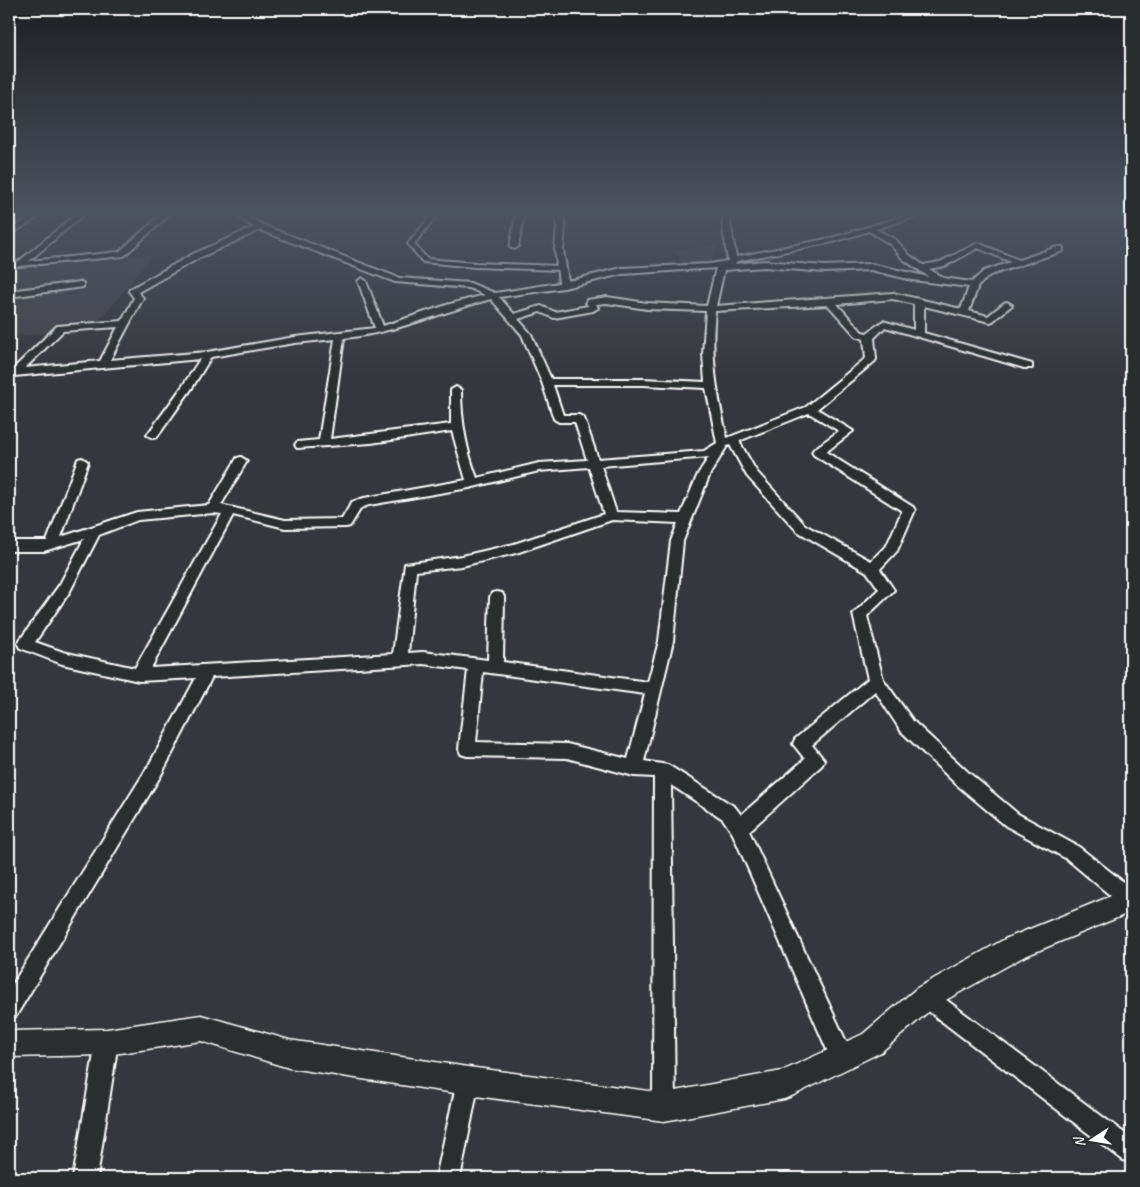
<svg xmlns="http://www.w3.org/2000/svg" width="1140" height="1187" font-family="Caveat,sans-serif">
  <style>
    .built { fill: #44444c }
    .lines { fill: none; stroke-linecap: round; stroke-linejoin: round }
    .pedestrian-casing { stroke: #fff; stroke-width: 4 }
    .minor-casing { stroke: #fff; stroke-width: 4 }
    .tertiary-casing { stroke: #fff; stroke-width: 3 }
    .pedestrian { fill: #2a2d2e; fill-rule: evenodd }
    .minor { fill: #2a2d2e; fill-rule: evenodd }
    .tertiary { fill: #2a2d2e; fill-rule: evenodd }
  </style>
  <rect width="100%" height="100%" fill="#36373c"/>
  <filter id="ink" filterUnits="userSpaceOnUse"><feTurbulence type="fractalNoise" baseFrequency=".02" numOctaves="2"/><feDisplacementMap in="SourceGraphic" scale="10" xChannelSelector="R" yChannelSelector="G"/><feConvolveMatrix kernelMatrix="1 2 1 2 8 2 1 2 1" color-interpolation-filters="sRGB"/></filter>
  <g filter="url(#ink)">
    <g class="built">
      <polygon points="718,246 709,268 685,269 675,250"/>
      <polygon points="152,254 122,294 92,328 9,337 9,268"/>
    </g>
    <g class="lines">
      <g class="pedestrian-casing">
        <polygon id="pedestrian" points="432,214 438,214 414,244 427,259 475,263 561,266 564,268 561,270 475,267 423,262 408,244"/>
      </g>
      <g class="minor-casing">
        <g id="minor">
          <polygon points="33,214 42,214 9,236 9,231"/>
          <polygon points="76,214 84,214 29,261 119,252 162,214 170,214 124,256 9,267 9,263 18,262"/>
          <path d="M234 214H243L263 225 399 278 470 283 495 293 559 283 555 250 557 227 555 214H563L565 227 563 250 568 281 622 268 709 264 728 261 722 222 725 214H733L730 222 736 257 831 238 912 214H923L876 229 896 240 909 255 923 265 940 262 978 243 1019 260 1057 247H1063V251L990 275 978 286 969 311 988 316 1004 303 1007 302 1012 305 993 321 990 322 924 306V333L1032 364V368H1024L885 327 874 338 876 359 875 361 817 409 853 431 826 452 913 507 915 510 897 551 880 569 894 590 867 616 883 679 913 721 968 772 1018 814 1079 847 1131 888V909L1124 907 1067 859 1006 826 956 784 901 731 875 691 812 745 824 760 822 765 749 831 850 1050 853 1058 850 1066 842 1069 834 1066 733 834 723 819 671 785 675 1107 672 1115 664 1118 656 1115 653 1107 654 777 634 776 567 758 467 756 461 754 459 749 468 670 423 664 212 677 161 775 16 1016 9 1019V990L149 765 196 678 139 681 62 664 20 648 18 644 20 640 60 584 84 539 44 551H9V541H47L78 459 82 458 88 462 61 537 137 512 209 505 237 458 241 457 247 461 221 505 285 520 342 519 352 502 364 498 466 480 452 431 371 443 297 448 295 445 297 442 319 440 335 339 295 343 211 357 192 388 157 437 153 438 147 435 182 387 200 359 14 376 9 375V369H13L57 326 122 321 134 298 129 291 130 289 193 254 254 227ZM260 230 395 282 469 288 485 295 450 304 383 326 366 281 362 278 358 281 375 328 295 337 207 352 110 360 143 298 138 292 199 258ZM869 231 890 244 903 259 929 277 871 264 825 266 764 261 735 264 737 261 833 242ZM978 248 1011 262 984 271 972 282 943 278 929 269 945 266ZM764 267 825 272 871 270 912 280 969 287 961 309 893 293 716 306 724 270ZM716 268 707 306 647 303 607 297 587 300 586 302 588 306 555 312 541 306 514 314 499 297 564 288 622 274ZM491 299 522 335 542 382 554 419 559 422H575L587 460 539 463 477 478C466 449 461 421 461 390L456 387 451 390V424L330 439 344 338C395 333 442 312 491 299ZM893 299 914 304V330L883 321 867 333 862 332 837 304ZM607 303 647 309 706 311 703 354 705 382 643 379H551L531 334 518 319 540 312 554 318 593 311 598 308 596 304ZM828 305 856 336 864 339 866 358 806 407 727 438C717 394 710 358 715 311ZM118 327 100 361 25 368 63 331ZM553 385H643L706 388 717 443 704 451 598 459 584 418 579 415H563ZM809 413 839 431 814 449 812 452 814 455 902 511 887 545 871 561 805 525 756 471 739 441ZM730 445 747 476 797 531 867 572 879 589 853 614 868 679 795 739 793 744 805 759 741 815 735 807 668 765 644 761 673 641 683 541 710 474 727 446ZM709 457 698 474 681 514 616 512 601 466ZM589 467 604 514 514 544 462 556 405 564 393 654 151 668 233 515 285 528 346 527 350 526 361 508 369 505 469 488 539 471ZM213 513 222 514 135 668 63 652 35 642 70 591 99 535 138 520ZM612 520 678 523 671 541 659 641 648 682 503 662 504 597 502 593 497 592 492 593 490 597 488 660 423 652 408 653 416 571 462 566 516 553ZM483 672 645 694 628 759 567 744 476 742Z"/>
          <polygon points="516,214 524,214 518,247 514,249 510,247"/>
          <polygon points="80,282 83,283 83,287 9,297 9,291"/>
          <polygon points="926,987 933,990 1131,1138 1131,1163 1123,1160 919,1004 916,997 919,990"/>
          <polygon points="107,1031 114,1035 118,1042 97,1178 73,1178 96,1042 100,1035"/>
          <polygon points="468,1070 476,1073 479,1081 460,1178 436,1178 457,1081 460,1073"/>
        </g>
      </g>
      <g class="tertiary-casing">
        <polygon id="tertiary" points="1131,888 1131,912 1023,957 935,1006 881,1052 794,1095 784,1099 664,1121 468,1095 289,1068 201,1041 107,1055 9,1057 9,1031 107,1029 201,1015 289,1040 468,1067 664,1093 782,1071 863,1034 917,988 1005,939"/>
      </g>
      <use href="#pedestrian" class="pedestrian"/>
      <use href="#minor" class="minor"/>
      <use href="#tertiary" class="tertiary"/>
    </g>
  </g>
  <linearGradient id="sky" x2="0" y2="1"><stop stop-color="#1e1e21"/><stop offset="0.56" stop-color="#4c5361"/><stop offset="1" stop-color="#4c5361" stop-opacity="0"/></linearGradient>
  <rect width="1140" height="380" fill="url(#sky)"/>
  <rect width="1140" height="1187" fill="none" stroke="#2a2d2e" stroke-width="30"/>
  <rect x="15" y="15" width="1110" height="1157" fill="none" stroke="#fff" stroke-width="2" filter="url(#ink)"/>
  <g transform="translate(1092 1140) rotate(258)" stroke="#2a2d2e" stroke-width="4" paint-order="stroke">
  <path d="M0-4L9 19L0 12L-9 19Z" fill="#ffffff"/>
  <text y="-8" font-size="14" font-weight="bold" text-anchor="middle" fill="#ffffff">N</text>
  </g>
</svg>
